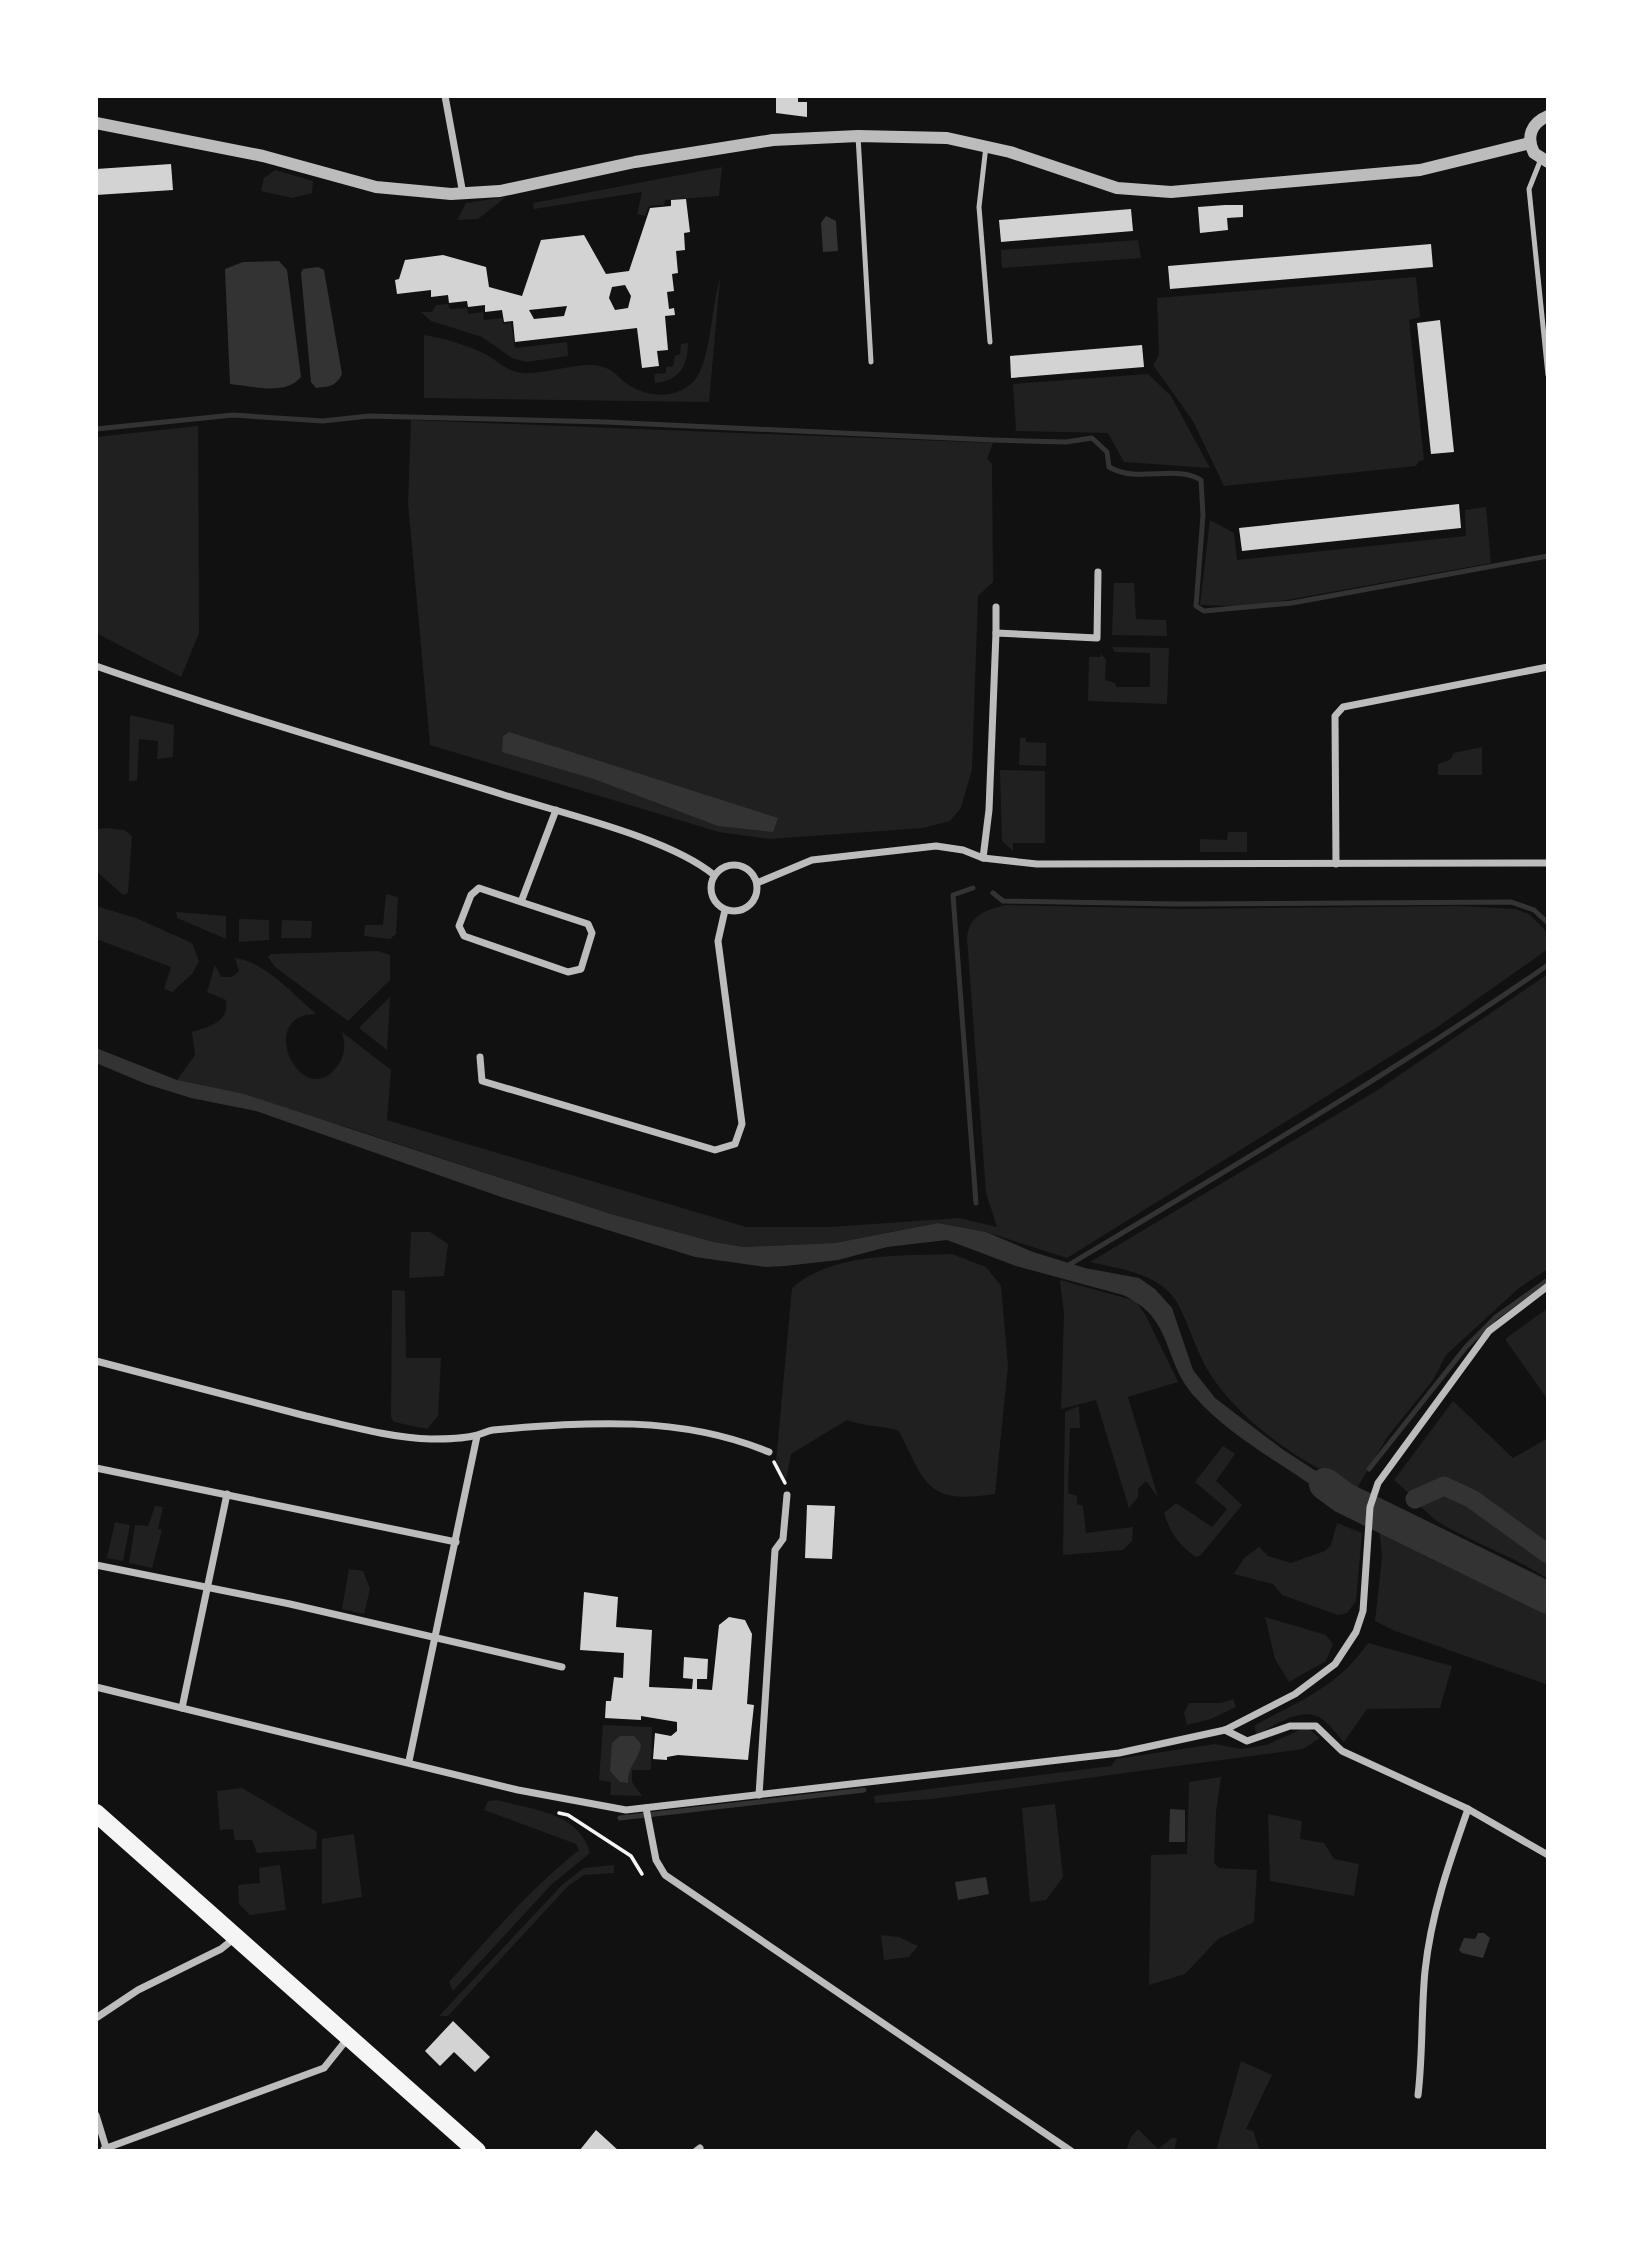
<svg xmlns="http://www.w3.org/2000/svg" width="1644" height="2247" font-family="Signika,sans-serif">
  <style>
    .green { fill: #202020 }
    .water { fill: #333 }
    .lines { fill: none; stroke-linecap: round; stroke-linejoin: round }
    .stream { stroke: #333; stroke-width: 5 }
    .canal { stroke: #333; stroke-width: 19 }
    .river { stroke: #333; stroke-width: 32 }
    .building { fill: #d3d3d3; fill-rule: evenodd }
    .path { stroke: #f5f5f5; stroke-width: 3.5 }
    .service { stroke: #bcbcbc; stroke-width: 5 }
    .minor { stroke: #bcbcbc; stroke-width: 7 }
    .tertiary { stroke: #bcbcbc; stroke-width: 12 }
    .primary { stroke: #f5f5f5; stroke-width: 18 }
  </style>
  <rect width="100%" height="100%" fill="#111"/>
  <g class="green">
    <polygon points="722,167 719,196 665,200 664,205 649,206 645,216 637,214 642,192 534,209 533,203"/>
    <polygon points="275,170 313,181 312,193 292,198 261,191 264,178"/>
    <polygon points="506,197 478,219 457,220 466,203"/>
    <polygon points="1138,240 1141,258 1002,268 1001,250"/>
    <polygon points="1416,277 1420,317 1409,320 1424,460 1419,461 1416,466 1224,486 1193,421 1153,365 1159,355 1157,298"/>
    <path d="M720 279 709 402 424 398V335C442 338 464 344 481 352 497 359 504 371 523 373 547 375 582 360 603 367 615 370 619 379 629 385 649 398 675 399 693 382 711 364 711 305 720 279Z"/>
    <polygon points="448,304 450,309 467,308 468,314 483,312 484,320 502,318 503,324 511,323 515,348 567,342 568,356 526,362 512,358 482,337 431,321 421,312 432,312 436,305"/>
    <path d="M688 343C688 366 679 381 655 383L654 374 666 373V367L673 366 675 356 680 354 681 344Z"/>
    <polygon points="1148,374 1171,396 1210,468 1124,462 1108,433 1016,431 1013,384"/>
    <polygon points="411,420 993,443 987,459 992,464 993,582 978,596 972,769 961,808 950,821 923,828 769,839 719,832 430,745 408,503"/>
    <polygon points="198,426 199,633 181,677 96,633 96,437"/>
    <polygon points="1486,507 1491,563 1270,603 1234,606 1200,605 1210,520 1234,533 1237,560 1466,536 1465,510"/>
    <polygon points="1114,583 1134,583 1136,619 1166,620 1167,636 1112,635"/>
    <polygon points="1112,647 1169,648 1167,704 1088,701 1089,657 1100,657 1101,654 1106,660 1105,680 1115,683 1116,687 1150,687 1150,653 1115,652"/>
    <polygon points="130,715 174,725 173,757 157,759 158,741 139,739 137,781 129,781"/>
    <polygon points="1020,738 1026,738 1026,742 1046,743 1046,766 1019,765"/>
    <polygon points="1482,747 1482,775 1438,775 1438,764 1450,760 1454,753"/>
    <polygon points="1000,770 1045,771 1045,843 1013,843 1013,851 1002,841"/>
    <polygon points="106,828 124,830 132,836 128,893 123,895 96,871 96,829"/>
    <polygon points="1228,832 1247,832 1247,852 1200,852 1200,839 1227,840"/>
    <polygon points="386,894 398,897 396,934 390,939 364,936 365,925 383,925"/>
    <path d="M1006 905 1182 909 1461 906 1515 909 1529 914 1548 933V949L1439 1026 1067 1258 986 1232 938 1223 835 1243 744 1247 714 1242 611 1214 347 1127 177 1080 195 1055 192 1032C207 1027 230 1023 226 1000L207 992 215 965 221 977H232L239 971 235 958C265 962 294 995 316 1014 255 1014 300 1111 336 1068 345 1057 346 1045 342 1032L391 1070 387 1120 746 1227H830L959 1218 997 1227 986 1193 967 938C969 915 986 910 1006 905Z"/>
    <polygon points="96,906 136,918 192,943 199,961 192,974 172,992 164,989 171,967 96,939"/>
    <polygon points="176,912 226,916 226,939 177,918"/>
    <polygon points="239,919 269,920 269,940 239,942"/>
    <polygon points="282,920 312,921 311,938 281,938"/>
    <polygon points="378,951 390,955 390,980 348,1021 275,967 268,957 271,954"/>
    <path d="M1548 974V1269L1519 1288 1446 1355 1433 1380 1388 1436 1357 1488C1303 1463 1244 1426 1210 1374 1197 1353 1190 1328 1179 1306 1163 1274 1121 1269 1090 1262L1376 1091Z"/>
    <polygon points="390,997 387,1050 359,1028"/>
    <polygon points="411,1232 430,1232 448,1244 444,1276 409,1278"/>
    <path d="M952 1254 986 1267 1001 1286 1008 1366 995 1494C927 1504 926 1486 899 1431 882 1425 865 1427 847 1420L791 1454 786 1479 776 1462 792 1288C833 1252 901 1256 952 1254Z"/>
    <polygon points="1060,1280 1136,1301 1146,1316 1178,1382 1128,1397 1158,1497 1146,1481 1138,1489 1138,1497 1129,1508 1096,1400 1061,1409 1064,1314"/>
    <polygon points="392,1290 405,1291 406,1358 441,1358 438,1416 427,1429 394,1422 391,1417"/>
    <polygon points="1548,1308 1548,1400 1505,1339"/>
    <path d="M1453 1401 1513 1458 1548 1438V1579C1516 1558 1480 1545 1447 1527 1425 1516 1413 1495 1394 1480Z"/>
    <polygon points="1079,1406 1080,1428 1070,1428 1068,1493 1077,1496 1077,1504 1083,1506 1086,1533 1133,1527 1132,1541 1123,1550 1063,1555 1065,1412"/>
    <path d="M1223 1446 1235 1454 1216 1481 1242 1505 1200 1556 1196 1557C1179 1546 1170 1532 1164 1513L1176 1503 1212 1527 1227 1509 1195 1482Z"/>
    <polygon points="155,1506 163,1507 158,1529 162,1530 152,1568 129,1563 135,1525 148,1526"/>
    <polygon points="115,1522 130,1525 123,1561 107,1558"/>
    <polygon points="1337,1523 1362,1533 1356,1601 1347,1613 1338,1615 1282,1595 1273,1584 1234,1574 1244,1558 1259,1547 1268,1556 1291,1563 1325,1551 1331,1545"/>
    <polygon points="1379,1524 1420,1540 1548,1606 1548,1685 1395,1631 1375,1621 1382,1558"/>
    <polygon points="349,1569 363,1571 370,1589 364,1614 342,1609"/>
    <polygon points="1265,1617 1326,1635 1333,1644 1326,1661 1289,1682 1275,1659"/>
    <path d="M1368 1643 1452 1666 1440 1708 1367 1709 1344 1742C1337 1735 1328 1722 1319 1717 1299 1707 1273 1727 1256 1735L1255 1725C1301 1700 1338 1687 1368 1643Z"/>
    <polygon points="1233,1699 1236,1707 1211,1719 1187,1725 1184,1713 1189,1703 1221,1703"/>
    <polygon points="603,1725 652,1727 651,1770 632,1770 632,1782 642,1796 610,1795 611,1782 599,1780"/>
    <polygon points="1302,1729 1309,1729 1320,1738 1303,1749 932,1799 875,1803 874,1796 1111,1766 1116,1759 1215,1744 1241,1749 1266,1745"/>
    <polygon points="1221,1777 1216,1812 1214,1863 1219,1868 1257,1870 1254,1922 1218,1939 1185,1974 1149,1985 1151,1855 1187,1854 1189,1782"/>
    <polygon points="242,1788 317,1832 316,1849 257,1853 252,1840 235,1840 233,1829 220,1830 217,1791"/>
    <path d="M497 1800C532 1810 579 1812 590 1853L552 1884 453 1991 449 1982C490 1936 530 1889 579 1850L576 1844 484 1810 488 1801Z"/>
    <polygon points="1055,1804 1063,1877 1046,1900 1030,1902 1022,1808"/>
    <polygon points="1268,1814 1302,1821 1300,1839 1324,1843 1334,1859 1359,1864 1354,1896 1270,1881"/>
    <polygon points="354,1834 362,1897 322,1904 322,1839"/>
    <polygon points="280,1865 286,1910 250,1915 239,1904 238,1885 260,1883 259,1868"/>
    <polygon points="614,1865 614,1873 584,1875 568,1886 448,2016 439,2016 563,1884 584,1868"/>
    <polygon points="881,1935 899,1937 918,1946 909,1957 884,1960"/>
    <polygon points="1241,2061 1272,2075 1246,2129 1253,2131 1260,2151 1216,2151"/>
    <polygon points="1138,2129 1158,2149 1172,2138 1177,2138 1174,2151 1126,2151 1131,2137"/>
  </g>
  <g class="water">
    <polygon points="826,216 836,221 838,251 823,252 821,223"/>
    <path d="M279 261 287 270 301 377C286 396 252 386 230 384L225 269 243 262Z"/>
    <path d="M318 267 324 270 342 374C337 386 328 387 316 388L311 382 301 273 303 269Z"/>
    <polygon points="509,732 778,818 773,832 718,826 594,779 502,752 503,736"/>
    <path d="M96 1048 177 1080 244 1094 611 1214 714 1242 744 1247 835 1243 938 1223 986 1232 1033 1252 1085 1268 1139 1278 1155 1289 1172 1308 1193 1370 1215 1398 1282 1449 1336 1484 1362 1496 1360 1515 1342 1508C1295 1469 1237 1444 1195 1397 1161 1359 1175 1319 1123 1295L1016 1266 947 1240 887 1247 838 1260 785 1266 766 1267 695 1257 504 1198 256 1111 191 1098 146 1084 96 1063Z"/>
    <path d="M620 1736H634L641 1744C640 1759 627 1766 628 1783L620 1782 610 1771 612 1743Z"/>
    <polygon points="1170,1809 1185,1810 1185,1842 1169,1842"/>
    <polygon points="986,1877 989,1894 958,1900 955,1882"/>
    <polygon points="1478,1933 1484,1933 1490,1938 1483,1958 1462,1953 1459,1950 1464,1938 1475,1939"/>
  </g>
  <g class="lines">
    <g class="stream">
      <path d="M96 429 233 415 323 421 369 416 605 422 992 440 1066 442 1092 438 1107 452 1109 467C1138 484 1176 464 1201 480L1203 515 1196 606 1204 611 1292 603 1548 556"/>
      <polyline points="973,888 953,895 976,1203"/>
      <polyline points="993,893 1003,901 1178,904 1511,902 1534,910 1548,923"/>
      <path d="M1067 1266C1229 1169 1392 1073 1548 965"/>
      <polyline points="1369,1469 1466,1347 1496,1317 1548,1280"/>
      <polyline points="620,1818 864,1790"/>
    </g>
    <polyline class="canal" points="1415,1499 1444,1486 1472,1499 1548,1554"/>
    <polyline class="river" points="1325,1484 1344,1498 1548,1598"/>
  </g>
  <g class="building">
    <polygon points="776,96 798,96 798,102 807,102 807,117 776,113"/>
    <polygon points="171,164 173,190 96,195 96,169"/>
    <path d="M686 199 690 232 684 233 685 250 676 251 678 273 672 274 674 291 667 292 669 309 674 308 675 315 665 316 668 350 657 351 659 366 642 368 637 328 515 342 513 321 504 322 502 310 485 312V305L468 307 467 301 449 303 448 295 431 297V290L397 294 395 280 399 279 405 260 443 255 486 267 489 287 522 296 541 240 584 235 606 274 629 271 650 208 671 206V200ZM625 285 631 296 628 308 615 310 609 298 612 287ZM567 306 564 316 534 319 529 310Z"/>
    <polygon points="1225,205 1243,205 1243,217 1227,218 1228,230 1200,233 1198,207"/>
    <polygon points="1131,209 1133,231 1001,242 999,220"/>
    <polygon points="1431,244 1433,267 1170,289 1168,266"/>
    <polygon points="1440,320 1454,452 1431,454 1417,323"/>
    <polygon points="1142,345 1144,367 1011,378 1010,356"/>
    <polygon points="1459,504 1461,528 1242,551 1239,528"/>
    <polygon points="807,1505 835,1506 832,1559 805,1558"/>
    <polygon points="584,1592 618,1597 616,1627 652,1630 649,1687 692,1689 693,1679 683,1678 684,1657 708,1659 707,1679 697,1679 697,1689 712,1690 719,1625 729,1617 745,1620 752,1634 747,1704 754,1705 748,1760 678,1755 667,1757 667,1760 653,1759 655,1733 671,1736 677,1731 677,1722 641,1716 641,1720 605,1718 606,1701 611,1701 614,1677 623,1678 624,1653 580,1650"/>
    <polygon points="453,2021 490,2057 475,2072 454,2052 440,2066 425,2051"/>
    <polygon points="596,2130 619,2151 579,2151"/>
  </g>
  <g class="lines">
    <g class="path">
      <polyline points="774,1462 785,1483"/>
      <polyline points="559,1813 568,1815 631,1856 642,1874"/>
    </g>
    <g class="service">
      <polyline points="858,136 871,362"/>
      <polyline points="986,146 979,207 990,342"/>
      <polyline points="1541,159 1529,189 1548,375"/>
    </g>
    <g class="minor">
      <polyline points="445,96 463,194"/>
      <polyline points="996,607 996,633"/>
      <path d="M96 666C230 713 366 752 501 794 560 813 668 837 714 875"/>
      <polyline points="983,858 989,810 996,633 1097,638 1098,572"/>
      <polyline points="1336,864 1335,716 1343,707 1548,667"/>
      <circle cx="734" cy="888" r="23"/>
      <polyline points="757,883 812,860 936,846 963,850 983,858 1037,864 1548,863"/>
      <polyline points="521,902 479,888 471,895 459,926 464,936 568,972 581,969 592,933 588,924 521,902 556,810"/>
      <polyline points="480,1057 482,1081 715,1150 735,1144 742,1124 718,941 725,910"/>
      <path d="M96 1361C166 1379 236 1398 306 1416 346 1425 390 1438 431 1439 445 1439 460 1439 473 1436 481 1435 486 1431 493 1430 588 1422 680 1415 769 1452"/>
      <polyline points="96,1468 456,1542"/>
      <polyline points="96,1565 290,1604 562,1667"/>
      <polyline points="96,1687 518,1790 626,1810 1119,1753 1225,1730 1295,1694 1335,1664 1356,1632 1363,1611 1370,1507 1378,1483 1489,1331 1548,1286"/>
      <polyline points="182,1708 227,1494"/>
      <polyline points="1225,1730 1247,1741 1290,1726 1316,1726 1342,1751 1468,1809 1548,1855"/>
      <polyline points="409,1761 477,1436"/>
      <polyline points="759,1795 775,1550 783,1539 787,1495"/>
      <polyline points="646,1808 656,1860 665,1875 1071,2151"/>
      <polyline points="96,2018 138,1990 221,1949 236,1937"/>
      <path d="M1418 2095C1423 2054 1421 2012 1425 1971 1431 1914 1449 1863 1468 1809"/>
      <polyline points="96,2115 107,2151"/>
      <polyline points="104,2149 324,2068 348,2038"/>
      <polyline points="696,2151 700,2148"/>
    </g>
    <g class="tertiary">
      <path d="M1548 116C1531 123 1526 137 1534 153L1548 162"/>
      <polyline points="96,123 263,156 376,187 451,194 500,191 635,162 773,140 858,136 947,138 1010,152 1117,188 1171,192 1420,170 1530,143"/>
    </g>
    <polyline class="primary" points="96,1813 477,2151"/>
  </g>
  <rect width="1644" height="2247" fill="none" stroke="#ffffff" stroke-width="196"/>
</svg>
